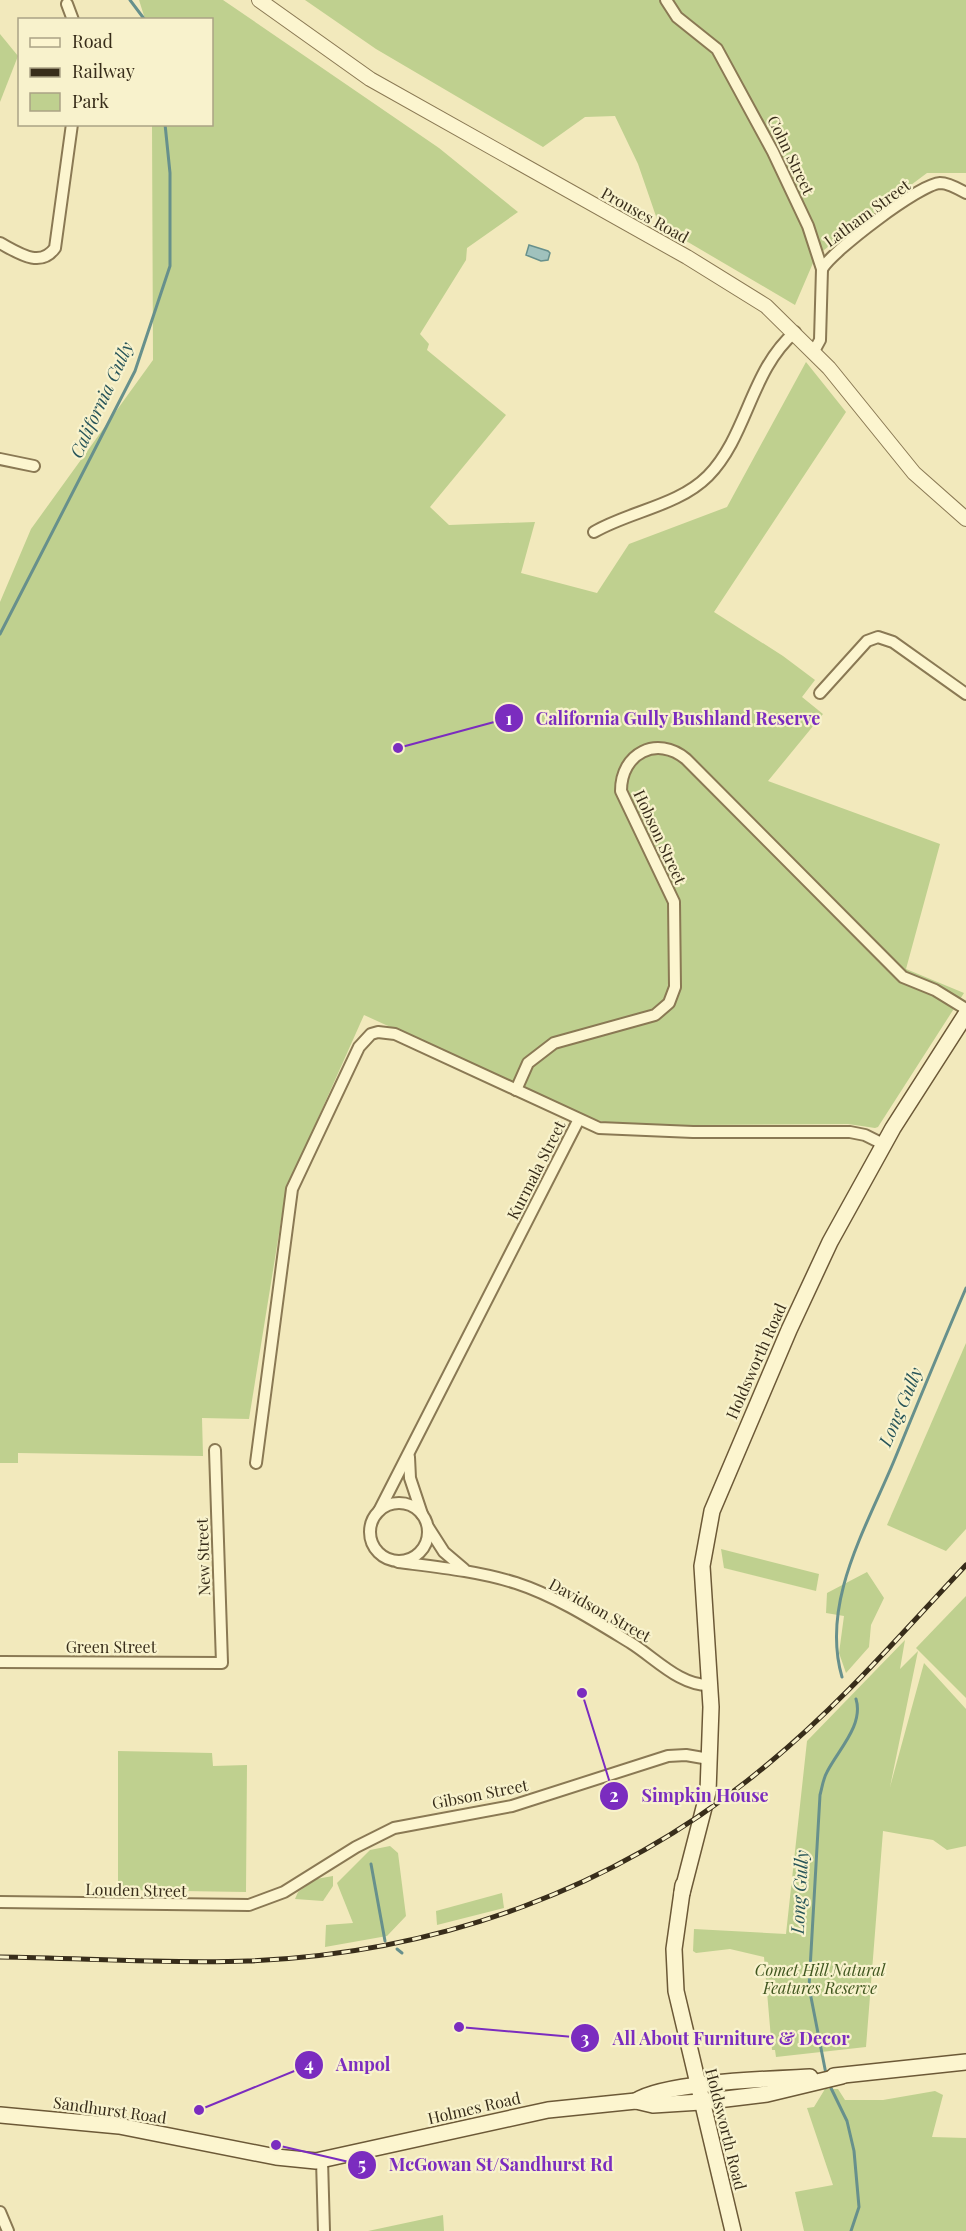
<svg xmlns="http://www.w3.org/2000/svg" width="966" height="2231" font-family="'Playfair Display',serif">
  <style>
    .green { fill: #bfd08f }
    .water { fill: #a0c2bd; stroke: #67908c; stroke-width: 1.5 }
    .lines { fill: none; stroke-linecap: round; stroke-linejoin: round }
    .stream { stroke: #67908c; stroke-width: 3 }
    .minor-casing { stroke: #8a7954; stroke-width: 14 }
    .tertiary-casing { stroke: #8a7954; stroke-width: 16 }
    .secondary-casing { stroke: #6c5937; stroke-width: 18 }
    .minor { stroke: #fcf5cf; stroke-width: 10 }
    .tertiary { stroke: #fcf5cf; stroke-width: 14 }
    .secondary { stroke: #fcf5cf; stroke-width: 15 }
    .rail-casing { stroke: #382d1a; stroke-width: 5 }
    .rail { stroke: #f8f2cc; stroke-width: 3; stroke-dasharray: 9; stroke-linecap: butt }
    .labels { text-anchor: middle; stroke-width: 4.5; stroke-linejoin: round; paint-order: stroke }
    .street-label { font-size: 16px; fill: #382d1a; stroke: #f8f2cc }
    .park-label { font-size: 16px; font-style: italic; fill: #40561f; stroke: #f8f2cc }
    .water-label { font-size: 18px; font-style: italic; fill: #285559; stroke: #f8f2cc }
    .leader { fill: none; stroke: #7b2cbf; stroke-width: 2 }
    .callout-dot { fill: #7b2cbf; stroke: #f8f2cc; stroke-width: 2 }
    .mark-label { font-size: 18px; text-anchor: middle; font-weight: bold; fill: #fff }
    .callout-label { font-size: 18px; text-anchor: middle; font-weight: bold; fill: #7b2cbf; stroke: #f8f2cc; stroke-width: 4.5; stroke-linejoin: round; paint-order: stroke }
  </style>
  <rect width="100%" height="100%" fill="#f2e9bc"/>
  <g class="green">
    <polygon points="139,0 223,0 439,148 518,212 467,248 466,260 420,334 429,344 427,350 506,415 430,507 449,525 535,522 521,573 597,593 629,544 727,507 806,362 846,412 714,612 783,656 815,680 802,697 823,714 768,781 940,844 906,969 964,993 878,1127 875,1128 848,1124 694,1125 694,1128 610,1124 588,1117 364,1015 286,1190 249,1419 202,1418 203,1456 18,1453 18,1463 0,1463 0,602 31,529 153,360 152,125 212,124 212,20 145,19"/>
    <polygon points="305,0 966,0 966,173 927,173 816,256 795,305 659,225 638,164 615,116 585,117 543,147 376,49"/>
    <polygon points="0,34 18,56 0,102"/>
    <polygon points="966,1343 966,1529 946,1551 887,1525"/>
    <polygon points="721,1549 819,1574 816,1591 724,1568"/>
    <polygon points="867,1572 884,1598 871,1625 869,1647 846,1673 839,1653 844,1616 826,1613 827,1593"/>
    <polygon points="966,1596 966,1698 916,1648"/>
    <polygon points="905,1640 900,1669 918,1651 890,1787 924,1663 966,1709 966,1846 947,1850 933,1840 883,1831 866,2047 776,2057 775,2050 772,2050 764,1957 730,1949 696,1953 693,1951 694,1929 786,1934 807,1741"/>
    <polygon points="118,1751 212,1753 213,1766 247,1765 246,1892 118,1890"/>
    <polygon points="390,1846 398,1853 406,1916 387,1936 325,1947 326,1925 353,1923 337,1883 370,1850"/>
    <polygon points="333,1876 333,1886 323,1901 295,1899 298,1892 316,1879"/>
    <polygon points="502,1893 504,1908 437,1925 436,1911"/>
    <polygon points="825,2089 838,2089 845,2100 883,2100 935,2091 943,2095 932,2137 966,2138 966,2231 804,2231 795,2192 833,2185 807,2108 814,2107"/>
    <polygon points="443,2215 444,2231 368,2231"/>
  </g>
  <polygon class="water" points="529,245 548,251 550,253 548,260 541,261 526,255"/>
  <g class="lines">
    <g class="stream">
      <polyline points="130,0 145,20"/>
      <polyline points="0,634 135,371 170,266 170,173 165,124"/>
      <path d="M842 1677C820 1601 868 1525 896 1456 919 1400 942 1344 966 1288"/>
      <polyline points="371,1864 385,1941"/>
      <polyline points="397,1949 402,1953"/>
      <path d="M826 2074 809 1987 820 1795C822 1788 823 1779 827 1772 838 1750 864 1725 856 1699"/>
      <polyline points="829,2084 847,2121 854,2151 859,2207 851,2231"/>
    </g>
    <g class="minor-casing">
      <g id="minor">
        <polyline points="666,0 677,17 717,49 773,152 808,226 822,269 820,340 814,351"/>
        <polyline points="67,4 73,20"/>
        <path d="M0 243C17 252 40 269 55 248L72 124"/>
        <path d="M822 269C832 251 920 184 940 183 948 183 959 189 966 193"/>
        <polyline points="0,459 34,466"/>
        <path d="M594 532C630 511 678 506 708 476 748 435 750 371 795 332"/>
        <polyline points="820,693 867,641 878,637 893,642 966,694"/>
        <path d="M516 1090 528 1063 554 1043 655 1015 669 1003 675 987 674 902 621 791C621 753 657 735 686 759L903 977 935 990 966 1009"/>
        <polyline points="409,1457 410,1478 422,1514"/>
        <polyline points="256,1463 292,1189 359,1047 371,1034 378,1032 395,1034 599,1128 693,1132 850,1132 865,1135 883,1144"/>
        <circle cx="399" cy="1532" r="29"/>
        <polyline points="379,1511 578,1121"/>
        <polyline points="428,1527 444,1552 464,1569"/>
        <path d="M398 1562C437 1567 478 1571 516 1583 556 1596 595 1621 631 1643 655 1658 681 1687 711 1685"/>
        <polyline points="0,1662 222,1663 215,1450"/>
        <polyline points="0,1902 249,1905 284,1892 356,1847 394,1828 512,1806 668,1756 686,1755 709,1759"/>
        <polyline points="322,2160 324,2231"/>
        <polyline points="0,2212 8,2231"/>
      </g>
    </g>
    <g class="tertiary-casing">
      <polyline id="tertiary" points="259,0 370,79 687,257 766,306 829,368 914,473 966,519"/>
    </g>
    <g class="secondary-casing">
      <g id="secondary">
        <polyline points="683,1885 674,1949 676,1991 733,2231"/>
        <polyline points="682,1893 708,1792 711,1707 702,1566 712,1511 789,1330 830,1242 893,1128 966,1014"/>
        <polyline points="834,2076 966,2062"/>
        <path d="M636 2101C664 2082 771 2079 810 2077"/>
        <polyline points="0,2115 119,2126 276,2157 316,2161 548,2110 636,2101 653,2105 701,2102 767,2094 842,2076"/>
      </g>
    </g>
    <use href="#minor" class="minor"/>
    <use href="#tertiary" class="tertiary"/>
    <use href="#secondary" class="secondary"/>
    <g class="rail-casing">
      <path id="rail" d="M0 1957C82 1958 166 1964 248 1961 440 1953 620 1888 768 1764 840 1705 902 1633 966 1565"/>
    </g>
    <use href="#rail" class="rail"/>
  </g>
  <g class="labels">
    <g class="street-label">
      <text transform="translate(791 155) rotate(64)" y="6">Cohn Street</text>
      <text transform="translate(867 213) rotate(-36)" y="6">Latham Street</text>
      <text transform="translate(645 215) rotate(29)" y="6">Prouses Road</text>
      <text transform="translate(660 837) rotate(65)" y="6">Hobson Street</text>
      <text transform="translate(536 1170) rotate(-63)" y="6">Kurmala Street</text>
      <text transform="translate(756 1361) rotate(-66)" y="6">Holdsworth Road</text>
      <text transform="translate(203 1557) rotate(-92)" y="6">New Street</text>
      <text transform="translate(600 1610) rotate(29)" y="6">Davidson Street</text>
      <text x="111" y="1653">Green Street</text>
      <text transform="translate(480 1794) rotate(-11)" y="6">Gibson Street</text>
      <text transform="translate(136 1890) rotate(1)" y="6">Louden Street</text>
      <text transform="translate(474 2108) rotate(-13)" y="6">Holmes Road</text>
      <text transform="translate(110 2110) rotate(8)" y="6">Sandhurst Road</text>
      <text transform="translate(726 2129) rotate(76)" y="6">Holdsworth Road</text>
    </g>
    <g class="park-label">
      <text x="820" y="1976">Comet Hill Natural<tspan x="820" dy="18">Features Reserve</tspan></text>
    </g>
    <g class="water-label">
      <text transform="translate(102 400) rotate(-65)" y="6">California Gully</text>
      <text transform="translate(901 1407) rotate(-67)" y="6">Long Gully</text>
      <text transform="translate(800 1892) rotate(-87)" y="6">Long Gully</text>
    </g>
  </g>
  <path class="leader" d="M398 748L509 718M582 1693L614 1796M459 2027L585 2038M199 2110L309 2065M276 2145L362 2165"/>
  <g class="callout-dot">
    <circle cx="398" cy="748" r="6"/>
    <circle cx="582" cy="1693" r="6"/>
    <circle cx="459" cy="2027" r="6"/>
    <circle cx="199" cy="2110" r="6"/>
    <circle cx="276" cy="2145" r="6"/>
    <circle cx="509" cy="718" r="15"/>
    <circle cx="614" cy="1796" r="15"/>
    <circle cx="585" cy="2038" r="15"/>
    <circle cx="309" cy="2065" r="15"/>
    <circle cx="362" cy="2165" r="15"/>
  </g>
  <g class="mark-label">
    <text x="509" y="725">1</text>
    <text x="614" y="1802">2</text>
    <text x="585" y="2045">3</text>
    <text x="309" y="2071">4</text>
    <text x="362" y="2171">5</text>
  </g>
  <g class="callout-label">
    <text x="678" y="725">California Gully Bushland Reserve</text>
    <text x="705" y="1802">Simpkin House</text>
    <text x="731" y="2045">All About Furniture &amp; Decor</text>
    <text x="363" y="2071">Ampol</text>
    <text x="501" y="2171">McGowan St/Sandhurst Rd</text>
  </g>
  <rect x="18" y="18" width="195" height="108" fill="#f8f2cc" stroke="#aba385" stroke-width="1.5"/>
  <rect x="30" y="38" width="30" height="9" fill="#fcf5cf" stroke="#aba385" stroke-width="1.5"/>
  <text x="72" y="48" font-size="18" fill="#382d1a">Road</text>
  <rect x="30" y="68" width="30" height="9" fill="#382d1a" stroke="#aba385" stroke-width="1.5"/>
  <text x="72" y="78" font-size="18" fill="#382d1a">Railway</text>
  <rect x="30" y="93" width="30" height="18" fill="#bfd08f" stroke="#aba385" stroke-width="1.5"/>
  <text x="72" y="108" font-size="18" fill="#382d1a">Park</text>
</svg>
